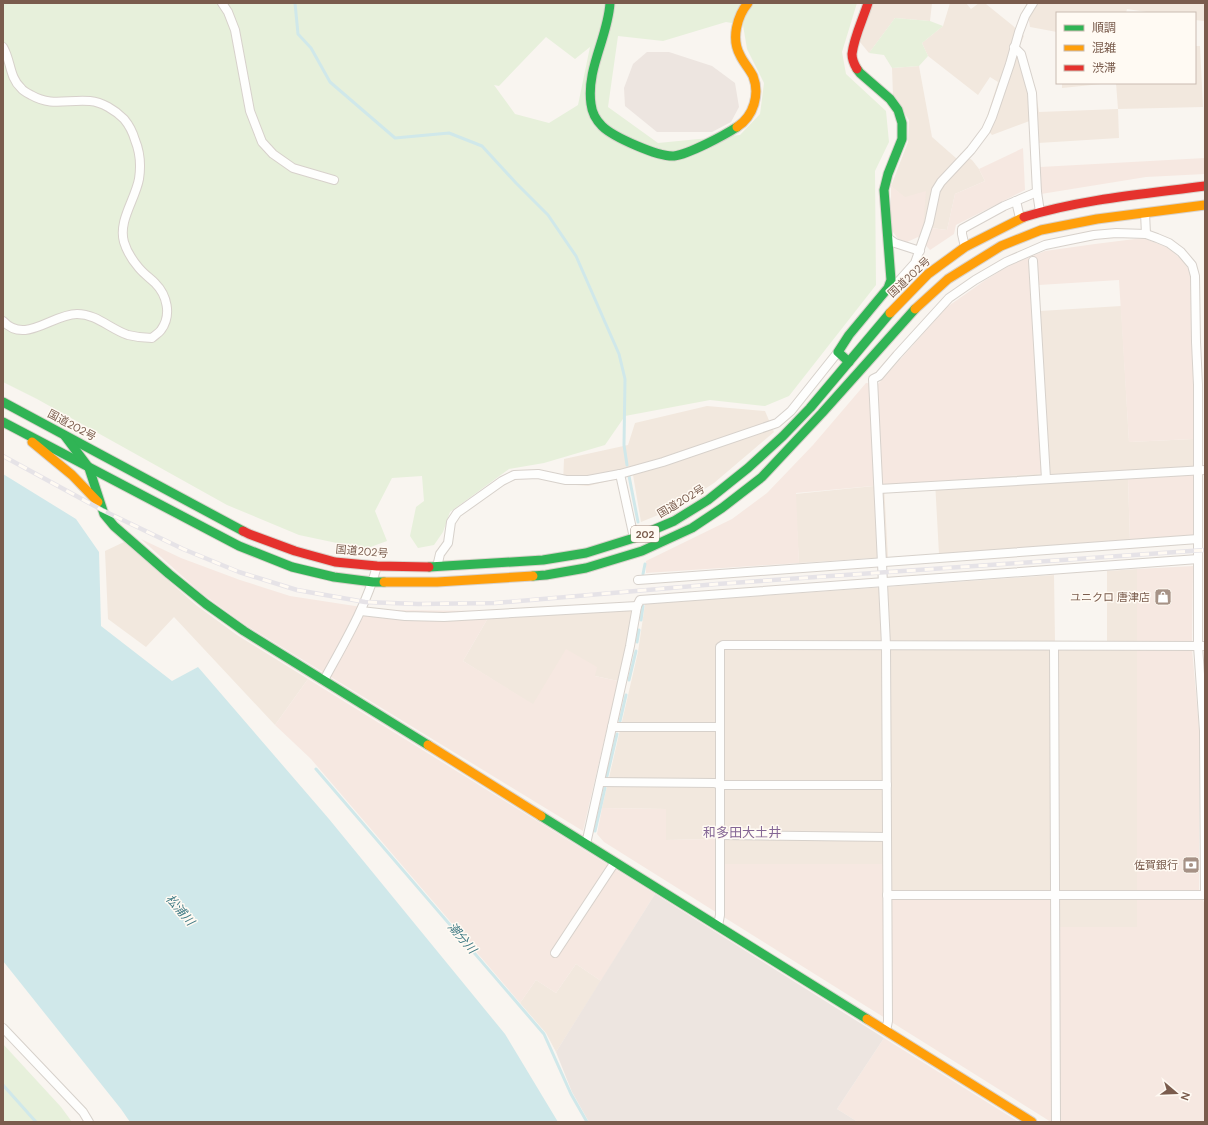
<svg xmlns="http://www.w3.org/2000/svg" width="1208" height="1125" font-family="'DM Sans','Noto Sans JP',sans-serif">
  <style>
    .residential { fill: #f2e8de }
    .commercial { fill: #f6e8e1 }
    .industrial { fill: #ede5e0 }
    .green { fill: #e7f0db; fill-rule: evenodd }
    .water { fill: #d0e8ea }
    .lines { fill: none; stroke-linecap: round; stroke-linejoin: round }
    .stream { stroke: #d0e8ea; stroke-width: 3 }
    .street-casing { stroke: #d7d1cb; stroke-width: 10 }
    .fast-casing { stroke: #d9d2cb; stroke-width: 11 }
    .slow-casing { stroke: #d9d2cb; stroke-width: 11 }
    .jam-casing { stroke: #d9d2cb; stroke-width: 11 }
    .street { stroke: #fefefd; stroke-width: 8 }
    .fast { stroke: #30b455; stroke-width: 9 }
    .slow { stroke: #ff9f0a; stroke-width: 9 }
    .jam { stroke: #e5322d; stroke-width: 9 }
    .rail-casing { stroke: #e6e3e7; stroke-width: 4.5 }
    .rail { stroke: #fffaf3; stroke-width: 3; stroke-dasharray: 9; stroke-linecap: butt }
    .labels { text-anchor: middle; stroke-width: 3; stroke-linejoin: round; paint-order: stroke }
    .shield { fill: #fffaf3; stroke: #a28b7f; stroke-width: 1 }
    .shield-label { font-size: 10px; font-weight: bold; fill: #7a5c4d }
    .street-label { font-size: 11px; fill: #7a5c4d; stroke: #fffaf3 }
    .poi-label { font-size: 11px; fill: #7a5c4d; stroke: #fffaf3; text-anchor: end }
    .water-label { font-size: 12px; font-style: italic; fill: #437c86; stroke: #fffaf3 }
    .quarter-label { font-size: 13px; fill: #846695; stroke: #fffaf3 }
  </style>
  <rect width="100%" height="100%" fill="#f9f5f0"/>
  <g class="residential">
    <polygon points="872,3 932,3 930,21 895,18 869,53 860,42"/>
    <polygon points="950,3 966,3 971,9 979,3 986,4 1012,25 1024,36 1019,47 1035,87 1039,112 1118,109 1116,83 1195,83 1195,46 1200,46 1203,107 1118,109 1119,138 1038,143 1035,119 992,135 984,126 998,82 990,77 978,95 928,56 922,43 943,26"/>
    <polygon points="1026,3 1205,3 1205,20 1204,21 1195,20 1195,13 1153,13 1127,9 1126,13 1057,13 1057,32 1030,27"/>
    <polygon points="919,66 932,137 957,159 961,153 972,160 979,169 985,181 955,194 947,230 923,227 905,198 891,186 908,142 909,120 893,96 892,68"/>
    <polygon points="1062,83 1111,83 1062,88"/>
    <polygon points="1121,306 1129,442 1193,439 1193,475 1128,478 1130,541 939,554 935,481 1049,473 1040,311"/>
    <polygon points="707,406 765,411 774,432 714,483 675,508 641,522 633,475 588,486 563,484 564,459 628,445 635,423"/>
    <polygon points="884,485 888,557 799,563 795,494"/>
    <polygon points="124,542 196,605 237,635 308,679 275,725 174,617 146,647 108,619 105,551"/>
    <polygon points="1137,569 1138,927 1052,927 1052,899 884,899 882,864 719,864 718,839 666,840 666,809 602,808 638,652 645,604 1054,575 1055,641 1107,642 1107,571"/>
    <polygon points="635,603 618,681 595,676 533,705 463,661 492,611"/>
    <polygon points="576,964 601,981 556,1052 546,1033 520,1003 536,980 556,993"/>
  </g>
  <g class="commercial">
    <polygon points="1023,148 1025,190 956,225 954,234 930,250 918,237 907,242 898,239 891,229 891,186 905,197 926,191 923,227 947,230 955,194 985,181 979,169"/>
    <polygon points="1205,158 1205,174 1146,177 1041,194 1040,167"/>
    <polygon points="1143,238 1169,248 1185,263 1193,278 1193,439 1129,442 1119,280 1039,285 1049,473 884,485 796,493 799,563 646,573 646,561 732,519 767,493 813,445 866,383 878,384 947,307 984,281 1010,265 1045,251 1095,244"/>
    <polygon points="1193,475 1193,537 1130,541 1128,478"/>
    <polygon points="141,539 181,558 240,580 290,596 381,610 492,611 463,661 533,704 566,649 597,667 595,676 618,681 583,831 244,624 200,592"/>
    <polygon points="1193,566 1192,648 1199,728 1199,890 1205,905 1204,946 1205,955 1205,1122 1051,1122 604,842 597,834 602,808 666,809 666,840 718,839 719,864 883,864 884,899 1052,899 1053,927 1137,927 1137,569"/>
    <polygon points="308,679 655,894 601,981 576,964 556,993 536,980 520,1003 311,759 275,725"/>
    <polygon points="884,1038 1019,1122 858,1122 837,1109"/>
  </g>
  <g class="industrial">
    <polygon points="647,52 669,52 712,66 735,83 739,107 731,122 712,132 657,132 625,106 624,88 633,64"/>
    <polygon points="655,894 884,1038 837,1109 858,1122 589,1122 572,1092 556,1052"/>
  </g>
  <g class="green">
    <path d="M3 3H857L842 52 846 74 886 111 889 142 875 171 876 285 789 396 765 406 710 400 625 416 605 445 544 463 509 469 450 512 443 532 434 545 418 548 410 536 416 507 424 501 422 476 392 478 375 511 387 541 365 549 299 535 227 505 37 399 3 382ZM726 22 743 25 747 49 764 83 760 114 740 135 658 143 608 107 618 36 663 41ZM546 37 575 59 590 47 578 105 549 123 515 114 494 85 499 86Z"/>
    <polygon points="895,18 930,21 943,26 922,43 928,56 919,66 892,68 884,55 869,53"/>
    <polygon points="3,1044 61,1107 72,1122 3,1122"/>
  </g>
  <polygon class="water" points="3,474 76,519 99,552 101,626 172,681 198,667 329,819 505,1034 558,1122 130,1122 121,1109 3,961"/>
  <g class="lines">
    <g class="stream">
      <polyline points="295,3 298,34 311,48 330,82 395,138 449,133 482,146 516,183 548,215 576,256 619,354 625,379 624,445 627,465"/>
      <polyline points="629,476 638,522"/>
      <polyline points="643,574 645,564"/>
      <polyline points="641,620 643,606"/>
      <polyline points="637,642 639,630"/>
      <polyline points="629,680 636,651"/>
      <polyline points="620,721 626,695"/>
      <polyline points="316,769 544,1034 571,1094 587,1122"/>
      <polyline points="607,776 617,734"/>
      <polyline points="595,831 605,788"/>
      <polyline points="3,1085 36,1122"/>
    </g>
    <g class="street-casing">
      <g id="street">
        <polyline points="222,3 228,12 235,30 250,111 262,142 273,154 293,168 334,180"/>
        <path d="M3 47C11 60 9 77 21 88 23 91 27 93 31 95 52 107 67 99 90 101 102 102 115 110 124 119 129 125 133 133 135 140 140 152 141 166 139 179 135 200 118 221 124 242 127 252 133 261 139 268 144 274 150 278 155 283 167 295 172 315 161 330 159 333 155 335 152 338 144 338 136 337 128 335 110 329 97 314 77 314 52 314 25 345 3 321"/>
        <polyline points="1014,47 1021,54 1032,93 1037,192 1040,212"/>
        <polyline points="1016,201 1020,218"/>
        <polyline points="1145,213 1146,234"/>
        <polyline points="888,238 895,243 920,251"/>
        <polyline points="965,247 962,234 962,229 1004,206 1037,192"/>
        <polyline points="1033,261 1046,479"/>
        <polyline points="888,288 898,282 915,263 929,223 936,190 941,182 971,150 986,130 992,117 1010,64 1019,32 1025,16 1033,3"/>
        <polyline points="620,474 634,538"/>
        <polyline points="879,489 1205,470"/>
        <polyline points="437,567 440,554 448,543 451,522 457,513 502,481 514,475 538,474 566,480 588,480 620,474 663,462 777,423 791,411 838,352"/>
        <polyline points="638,580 1198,539"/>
        <polyline points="361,611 405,616 444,617 637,606"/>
        <polyline points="1054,646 1056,1122"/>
        <path d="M324 680C344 643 366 607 377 566"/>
        <polyline points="612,727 720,727"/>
        <polyline points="600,782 715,783 720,785 887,785"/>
        <polyline points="720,835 887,837"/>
        <polyline points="586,844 630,646 637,606 640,600 1198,559"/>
        <polyline points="887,895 1205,895"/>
        <polyline points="718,926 720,915 720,647 723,645 1205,646"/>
        <polyline points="555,953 615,862"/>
        <polyline points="3,1028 83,1112 89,1122"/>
        <polyline points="886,1031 888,1021 886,645 873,379 879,376 897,355 949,298 975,280 1006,262 1045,245 1094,235 1116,233 1146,234 1157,238 1169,243 1181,252 1192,265 1195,276 1196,342 1198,385 1198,646 1204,731 1205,895"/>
      </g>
    </g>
    <g class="fast-casing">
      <g id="fast">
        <path d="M610 3C608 37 586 69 591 104 592 113 596 120 602 126 613 137 658 157 674 156 689 154 723 136 737 127"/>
        <polyline points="849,362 838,352 849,335 888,288 891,280 884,190 888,174 902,139 902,123 898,110 890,99 860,73 857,69"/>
        <polyline points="3,402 243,531"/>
        <polyline points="3,422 239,546 292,567 334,577 373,582 384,582"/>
        <polyline points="65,436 89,468 104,514 114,526 169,574 206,604 244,631 428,745"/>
        <polyline points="429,567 543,560 586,553 634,538 674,521 708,500 748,468 783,436 810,408 890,313"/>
        <polyline points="533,576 546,575 586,568 642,551 692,528 722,508 762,477 822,413 915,309"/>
        <polyline points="541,816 867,1019"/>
      </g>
    </g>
    <g class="slow-casing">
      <g id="slow">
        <path d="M737 127C754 116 760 94 753 76 749 68 743 62 740 55 731 39 737 16 748 3"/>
        <polyline points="915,309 948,279 1001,246 1041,230 1097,219 1205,205"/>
        <polyline points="890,313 928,274 965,247 1024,217"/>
        <polyline points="32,442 72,475 98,502"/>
        <polyline points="384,582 437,582 533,576"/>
        <polyline points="428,745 541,816"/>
        <polyline points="867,1019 1032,1122"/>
      </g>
    </g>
    <g class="jam-casing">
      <g id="jam">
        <path d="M857 69C854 64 852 60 852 54 854 37 863 19 868 3"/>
        <path d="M1024 217C1083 199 1144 194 1205 186"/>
        <polyline points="243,531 249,534 295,551 335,562 377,566 429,567"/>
      </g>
    </g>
    <use href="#street" class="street"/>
    <use href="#fast" class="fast"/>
    <use href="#slow" class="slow"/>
    <use href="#jam" class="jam"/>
    <g class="rail-casing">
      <polyline id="rail" points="3,456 102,510 183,549 239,572 297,590 365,602 418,604 495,603 717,584 1205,550"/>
    </g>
    <use href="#rail" class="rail"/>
  </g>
  <defs>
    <g id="shop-square" transform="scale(0.9)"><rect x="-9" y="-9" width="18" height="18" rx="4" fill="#a69286" stroke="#fffaf3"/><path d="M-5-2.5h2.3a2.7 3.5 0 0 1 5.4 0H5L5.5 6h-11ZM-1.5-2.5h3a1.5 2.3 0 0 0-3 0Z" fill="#fff"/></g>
    <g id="bank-square" transform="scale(0.9)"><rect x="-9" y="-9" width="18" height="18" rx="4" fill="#a69286" stroke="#fffaf3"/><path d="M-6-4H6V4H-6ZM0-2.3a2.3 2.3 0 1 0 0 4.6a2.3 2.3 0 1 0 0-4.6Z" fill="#fff"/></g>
  </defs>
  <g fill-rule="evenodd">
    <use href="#shop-square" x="1163" y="597"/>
    <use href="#bank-square" x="1191" y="865"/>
  </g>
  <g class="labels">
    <rect class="shield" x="631" y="526" width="28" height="16" rx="3"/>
    <g class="shield-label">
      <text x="645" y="538">202</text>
    </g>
    <g class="street-label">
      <text transform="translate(909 277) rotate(-43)" y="4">国道202号</text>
      <text transform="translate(72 425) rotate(28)" y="4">国道202号</text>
      <text transform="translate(681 501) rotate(-31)" y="4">国道202号</text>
      <text transform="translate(362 551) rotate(5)" y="4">国道202号</text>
    </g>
    <g class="poi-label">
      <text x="1150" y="601">ユニクロ 唐津店</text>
      <text x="1178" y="869">佐賀銀行</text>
    </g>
    <g class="water-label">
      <text transform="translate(180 910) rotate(49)" y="4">松浦川</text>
      <text transform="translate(462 938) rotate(49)" y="4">潮分川</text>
    </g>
    <g class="quarter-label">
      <text x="742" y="837">和多田大土井</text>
    </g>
  </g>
  <rect width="1208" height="1125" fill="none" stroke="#7a5c4d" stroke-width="8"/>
  <rect x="1056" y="12" width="140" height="72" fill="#fffaf3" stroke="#cabbb1"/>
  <rect x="1064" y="25" width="20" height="6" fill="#30b455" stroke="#cabbb1"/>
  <text x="1092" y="32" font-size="12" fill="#7a5c4d">順調</text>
  <rect x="1064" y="45" width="20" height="6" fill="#ff9f0a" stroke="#cabbb1"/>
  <text x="1092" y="52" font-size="12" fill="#7a5c4d">混雑</text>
  <rect x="1064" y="65" width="20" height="6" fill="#e5322d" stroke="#cabbb1"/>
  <text x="1092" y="72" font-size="12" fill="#7a5c4d">渋滞</text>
  <g transform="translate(1176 1093) rotate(109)" stroke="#fffaf3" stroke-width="3" paint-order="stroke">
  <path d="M0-3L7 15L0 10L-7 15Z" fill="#7a5c4d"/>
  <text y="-6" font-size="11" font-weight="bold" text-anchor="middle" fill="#7a5c4d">N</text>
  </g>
</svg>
